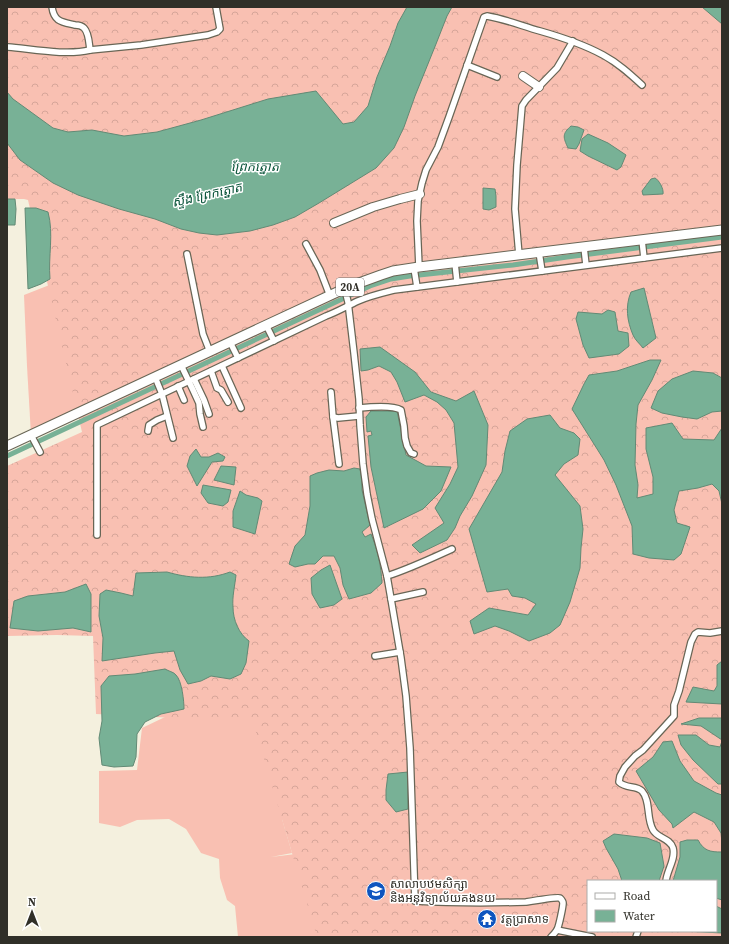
<svg xmlns="http://www.w3.org/2000/svg" width="729" height="944" font-family="'Source Serif 4','Noto Sans Khmer',serif">
  <style>
    .grass { fill: #f9c0b2; fill-rule: evenodd }
    .forest { fill: url(#forest-crowns); fill-rule: evenodd }
    .water { fill: #78b196; stroke: #628a75 }
    .lines { fill: none; stroke-linecap: round; stroke-linejoin: round }
    .canal { stroke: #78b196; stroke-width: 5 }
    .street-casing { stroke: #696656; stroke-width: 8 }
    .secondary-casing { stroke: #696656; stroke-width: 10 }
    .primary-casing { stroke: #696656; stroke-width: 11 }
    .street { stroke: #fff; stroke-width: 5.5 }
    .secondary { stroke: #fff; stroke-width: 8 }
    .primary { stroke: #fff; stroke-width: 9 }
    .labels { text-anchor: middle; stroke-width: 3; stroke-linejoin: round; paint-order: stroke }
    .shield { fill: #fff; stroke: #6e6d68; stroke-width: 1 }
    .shield-label { font-size: 11px; font-weight: bold; fill: #302f28 }
    .poi-label { font-size: 12px; fill: #302f28; stroke: #fff; text-anchor: start }
    .water-label { font-size: 13px; font-style: italic; fill: #0c563c; stroke: #fff }
  </style>
  <defs>
    <pattern id="forest-crowns" width="20" height="18" patternUnits="userSpaceOnUse"><rect width="20" height="18" fill="#f9c0b2"/><path d="M2 6a3 3 0 1 1 6 0M12 15a3 3 0 1 1 6 0" fill="none" stroke="#d6a599"/></pattern>
  </defs>
  <rect width="100%" height="100%" fill="#f4f0de"/>
  <g class="grass">
    <polygon points="52,284 96,405 31,435 27,366 24,295"/>
    <path d="M343 614 345 630 341 633V646L340 657 335 665 339 677 324 681 321 685 296 682 287 689 292 713 318 707 338 709 337 722 343 743 339 755 340 769 310 770 316 810 340 805 358 799 359 822 362 847 329 850 338 876 339 937H238L235 906 227 900 220 878 219 859 201 853 186 829 169 819 137 820 120 827 99 823V771L137 770 142 728 165 717 187 711 188 684 201 681 211 676 230 679 241 674 246 663 249 641 255 630 308 625 314 620ZM316 811 329 850 271 857 292 853 282 819Z"/>
  </g>
  <path class="forest" d="M7 7H722V937H317L253 722 96 714 93 636 57 635 7 636V466L82 432 28 200 24 199H7V143L10 146 7 112ZM588 881H716V931H588Z"/>
  <g class="water">
    <polygon points="407,7 452,7 447,16 436,44 415,96 404,127 394,148 376,168 319,203 295,217 273,225 250,231 217,235 199,233 181,229 155,219 119,209 78,195 53,183 20,160 7,143 7,92 13,99 53,128 68,132 92,130 124,136 157,132 201,120 268,99 316,91 343,124 354,122 368,106 377,77 390,46 398,23"/>
    <polygon points="702,7 722,7 722,24"/>
    <path d="M571 126 578 127 584 130 579 144 576 149 568 148C563 137 562 134 571 126Z"/>
    <polygon points="588,134 608,143 626,155 621,167 617,170 588,156 580,151 582,139"/>
    <path d="M655 178C659 180 664 189 663 194L643 195 642 191 651 179Z"/>
    <polygon points="483,188 495,189 496,196 496,207 489,210 483,209"/>
    <polygon points="7,199 15,199 16,209 15,225 7,225"/>
    <path d="M25 208H36L48 212C54 234 48 256 50 279L41 284 28 289Z"/>
    <path d="M644 288 656 338 643 348C640 344 635 340 633 335 627 321 625 306 631 292Z"/>
    <polygon points="608,310 615,312 618,331 628,333 629,346 619,354 589,358 583,345 576,319 578,312 602,314"/>
    <polygon points="380,347 415,372 431,392 456,401 474,391 488,425 486,465 472,496 460,516 455,528 447,540 420,553 412,545 444,523 435,508 450,484 458,467 454,423 446,410 437,402 424,395 405,402 397,382 391,372 379,366 368,370 361,371 360,349"/>
    <polygon points="650,360 661,360 652,380 638,405 636,424 635,465 638,485 637,498 653,494 653,477 646,449 646,428 672,423 683,439 714,440 722,428 722,526 722,504 719,491 712,484 698,488 679,491 674,510 677,523 690,527 681,554 674,560 649,558 633,554 632,526 616,485 604,460 572,409 584,384 589,375 617,371"/>
    <polygon points="693,371 713,373 722,378 722,411 712,412 697,419 682,417 662,413 651,408 658,391 672,379"/>
    <polygon points="371,411 397,411 406,455 426,466 451,467 441,491 423,509 384,528 371,467 368,436 372,435 371,431 367,432 366,417"/>
    <polygon points="550,415 560,428 574,433 580,439 578,455 564,464 555,475 580,506 583,529 581,548 580,568 570,602 560,625 550,633 529,641 509,631 495,626 474,634 470,621 489,608 528,615 536,604 525,598 512,596 508,589 487,592 469,529 502,472 505,451 510,431 527,419"/>
    <polygon points="196,449 201,457 209,457 218,453 225,457 223,461 212,462 197,486 187,466 190,456"/>
    <polygon points="221,466 236,467 234,485 214,480"/>
    <path d="M354 468 360 469 362 479V490L370 525 362 532 365 537 371 534C378 550 381 566 382 583L371 593 349 599 343 585 340 568 334 556H323L315 564H308L295 567 289 564 295 546 305 535 310 506V476L317 473 329 470 344 471Z"/>
    <polygon points="203,485 231,490 228,502 223,506 208,503 201,493"/>
    <polygon points="240,491 246,495 258,498 262,501 255,534 233,527 233,511"/>
    <polygon points="330,565 342,599 334,605 320,608 312,594 311,578 321,570"/>
    <path d="M167 572C188 578 209 580 230 572L236 575C235 585 232 597 233 607 233 620 239 634 249 641L246 663 241 674 230 679 211 676 201 681 188 684 180 670 174 651 155 653 102 661 103 638 99 616 100 594 106 590 121 593 133 596 136 573Z"/>
    <polygon points="86,584 91,594 91,632 73,628 38,631 10,628 14,601 28,596 65,592"/>
    <polygon points="722,661 722,704 686,702 693,687 714,691 717,686 717,665"/>
    <path d="M165 669C168 671 174 672 176 675 182 681 184 701 184 709L161 714 145 722 137 734 136 757 133 766 114 767 102 765 99 738 102 721 101 686 109 676 135 674Z"/>
    <polygon points="699,718 722,718 722,740 701,726 681,724"/>
    <polygon points="678,735 696,735 709,745 720,747 722,741 722,784 718,784 693,760 681,745"/>
    <polygon points="672,741 680,761 694,781 716,793 722,795 722,843 721,833 714,822 694,812 673,828 672,824 659,810 636,771 653,757 663,742"/>
    <polygon points="408,772 408,809 396,812 386,800 386,790 388,774"/>
    <polygon points="614,834 647,838 660,843 664,866 659,881 622,881 618,869 606,848 603,841"/>
    <path d="M687 840H698C704 851 710 852 722 852V900L716 898V881H673L680 857V842Z"/>
    <polygon points="716,906 722,909 722,933 684,931 716,931"/>
  </g>
  <g class="lines">
    <polyline class="canal" points="7,456 370,286 391,279 410,276 513,265 567,257 722,237"/>
    <g class="street-casing">
      <g id="street">
        <path d="M52 7C54 22 62 22 75 25 78 25 82 26 84 28 89 33 89 43 90 50"/>
        <path d="M8 47C32 49 66 56 90 50L141 45 208 35 217 32 220 29 216 7"/>
        <polyline points="467,65 497,77"/>
        <polyline points="642,240 644,258"/>
        <polyline points="306,244 320,270 330,296"/>
        <polyline points="584,247 586,265"/>
        <polyline points="539,252 542,271"/>
        <polyline points="187,254 203,334 210,352"/>
        <polyline points="519,255 515,209 517,165 522,106 526,100 557,68 573,41"/>
        <polyline points="455,263 457,282"/>
        <path d="M419 267 417 221 418 201 422 183 426 170 438 147 449 117 484 17 487 16C505 19 522 26 540 31 561 37 583 44 603 55 618 63 630 74 642 85"/>
        <polyline points="414,268 417,287"/>
        <path d="M343 290 346 294 348 302 354 353 359 399 360 425 363 464 367 494 372 519 387 576 391 599 401 658 406 696 410 748 415 901C452 903 489 903 526 902 532 901 557 897 560 898 561 899 563 901 563 903 563 907 559 926 557 930 555 933 553 935 551 937"/>
        <polyline points="266,325 274,341"/>
        <polyline points="230,342 238,358"/>
        <polyline points="181,365 193,390 199,403 200,414 203,427"/>
        <polyline points="222,366 241,408"/>
        <polyline points="211,371 217,388 221,390 228,402"/>
        <polyline points="155,377 162,394 173,438"/>
        <polyline points="194,379 204,400 209,414"/>
        <polyline points="178,386 184,400"/>
        <polyline points="331,392 333,417"/>
        <path d="M359 408C369 407 393 405 401 410L404 426 405 438 407 446 411 453 414 454"/>
        <polyline points="148,431 149,425 157,420 167,416"/>
        <polyline points="31,435 40,452"/>
        <polyline points="339,464 333,417 338,418 359,416"/>
        <path d="M97 535V425L326 316C337 312 347 306 358 301 369 296 382 293 394 290L722 248"/>
        <path d="M387 576C409 569 430 559 452 549"/>
        <polyline points="391,599 423,592"/>
        <polyline points="375,656 400,652"/>
        <path d="M666 881C667 870 676 859 673 848 670 838 657 838 653 830 646 818 651 801 642 791 636 785 626 789 619 782L620 776 625 767 635 756 643 750 654 738 674 716V705L679 691 691 642 695 634 698 632 710 633 722 631"/>
        <polyline points="557,930 592,937"/>
        <polyline points="636,937 638,931"/>
      </g>
    </g>
    <g class="secondary-casing">
      <g id="secondary">
        <polyline points="523,76 539,87"/>
        <polyline points="334,223 373,207 400,199 420,194"/>
      </g>
    </g>
    <g class="primary-casing">
      <polyline id="primary" points="7,446 348,287 381,275 393,271 419,267 722,230"/>
    </g>
    <use href="#street" class="street"/>
    <use href="#secondary" class="secondary"/>
    <use href="#primary" class="primary"/>
  </g>
  <defs>
    <g id="school-disc" transform="scale(1)"><circle r="9.5" fill="#0f55bf" stroke="#fff"/><path d="M0-5L7-2L0 1L-7-2ZM-4 1L0 2.5L4 1V4Q0 6-4 4Z" fill="#fff"/></g>
    <g id="temple-disc" transform="scale(1)"><circle r="9.5" fill="#0f55bf" stroke="#fff"/><path d="M0-6L5-2H3V0L6.5 2.5H4V6H1.5V3h-3V6H-4V2.5H-6.5L-3 0V-2H-5Z" fill="#fff"/></g>
  </defs>
  <g fill-rule="evenodd">
    <use href="#school-disc" x="376" y="891"/>
    <use href="#temple-disc" x="487" y="919"/>
  </g>
  <g class="labels">
    <rect class="shield" x="336" y="278" width="28" height="18" rx="3"/>
    <g class="shield-label">
      <text x="350" y="291">20A</text>
    </g>
    <g class="poi-label">
      <text x="390" y="888">សាលាបឋមសិក្សា<tspan x="390" dy="14">និងអនុវិទ្យាល័យគងនយ</tspan></text>
      <text x="501" y="923">វត្តប្រាសាទ</text>
    </g>
    <g class="water-label">
      <text x="255" y="171">ព្រែកត្នោត</text>
      <text transform="translate(207 194) rotate(-13)" y="5">ស្ទឹង ព្រែកត្នោត</text>
    </g>
  </g>
  <rect width="729" height="944" fill="none" stroke="#302f28" stroke-width="16"/>
  <rect x="587" y="880" width="130" height="52" fill="#ffffff" stroke="#acaca9"/>
  <rect x="595" y="893" width="20" height="6" fill="#ffffff" stroke="#acaca9"/>
  <text x="623" y="900" font-size="12" fill="#302f28">Road</text>
  <rect x="595" y="910" width="20" height="12" fill="#78b196" stroke="#acaca9"/>
  <text x="623" y="920" font-size="12" fill="#302f28">Water</text>
  <g transform="translate(32 912)" stroke="#ffffff" stroke-width="3" paint-order="stroke">
  <path d="M0-3L7 15L0 10L-7 15Z" fill="#302f28"/>
  <text y="-6" font-size="11" font-weight="bold" text-anchor="middle" fill="#302f28">N</text>
  </g>
</svg>
